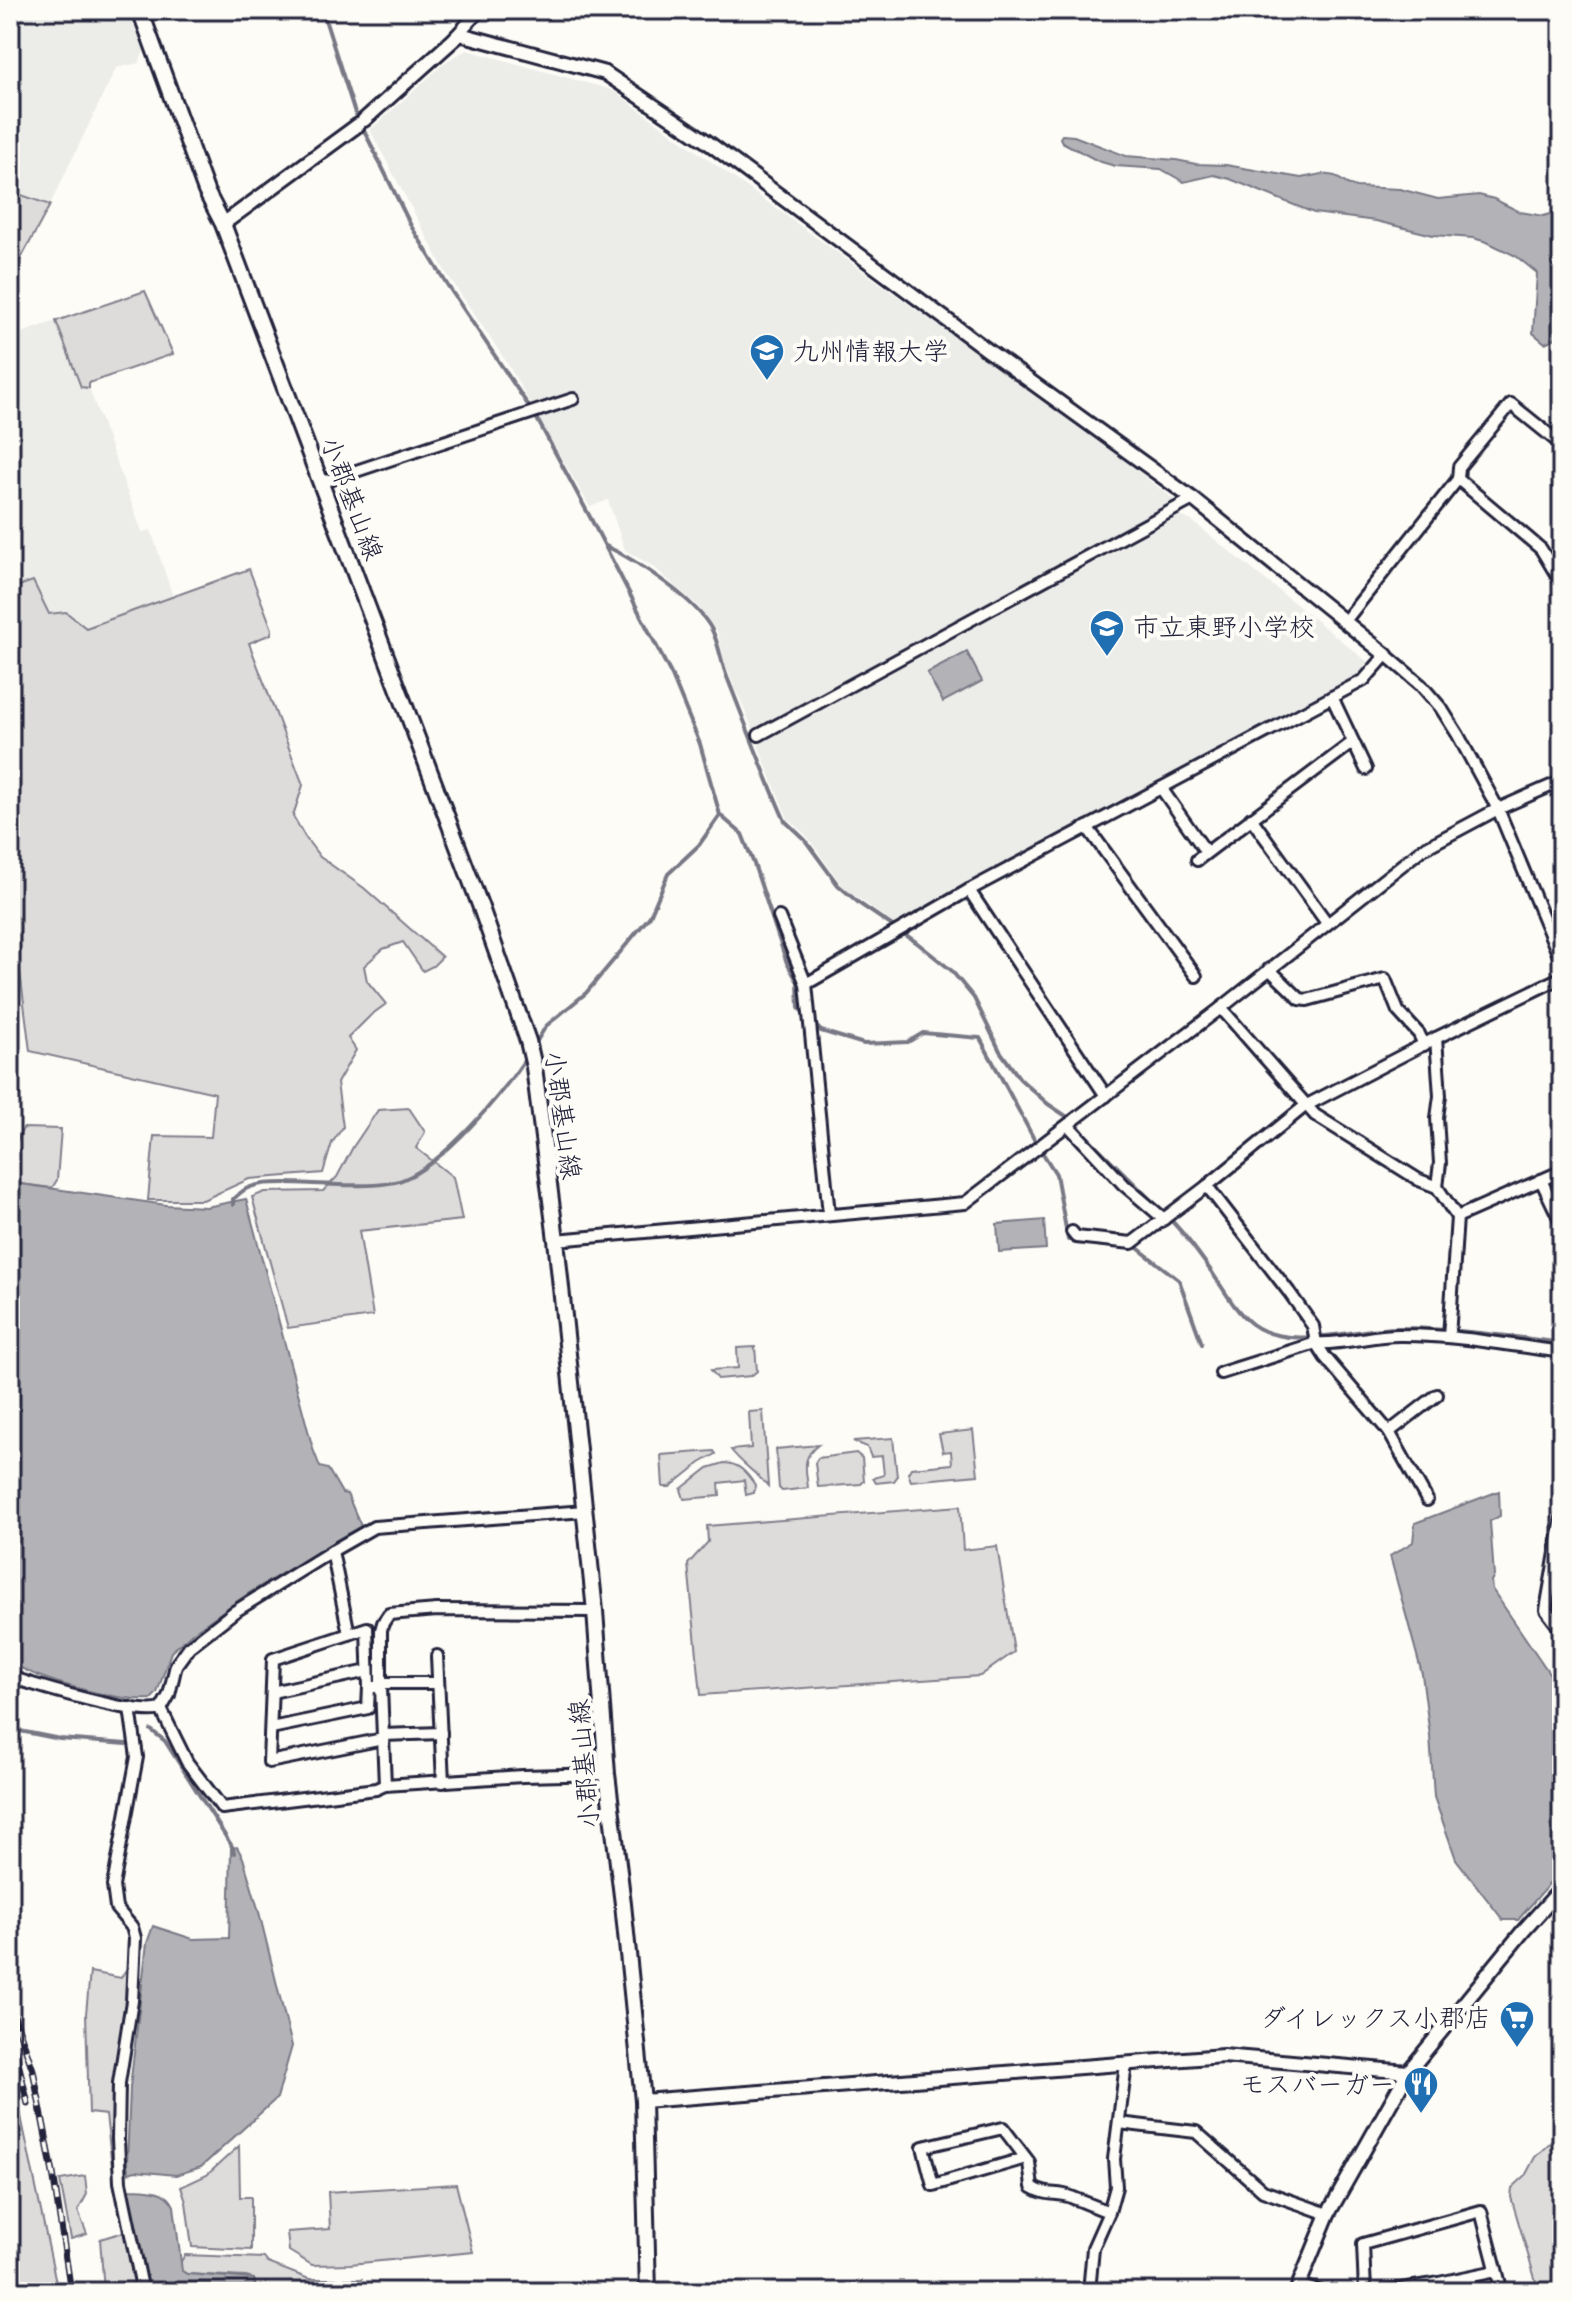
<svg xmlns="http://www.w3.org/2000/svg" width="1572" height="2302" font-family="Mali,'Klee One',sans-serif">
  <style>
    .built { fill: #ecece9 }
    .green { fill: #dddcdb; stroke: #807f8b; stroke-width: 2 }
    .water { fill: #b2b2b7; stroke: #787885; stroke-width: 2 }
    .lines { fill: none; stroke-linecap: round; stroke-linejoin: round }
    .stream { stroke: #787885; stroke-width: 4 }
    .minor-casing { stroke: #22223b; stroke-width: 16 }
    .tertiary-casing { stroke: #22223b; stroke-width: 18 }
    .secondary-casing { stroke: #22223b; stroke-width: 20 }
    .minor { stroke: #fdfcf7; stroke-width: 10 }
    .tertiary { stroke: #fdfcf7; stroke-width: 12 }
    .secondary { stroke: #fdfcf7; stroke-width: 14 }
    .rail-casing { stroke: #22223b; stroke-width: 7 }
    .rail { stroke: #fdfcf7; stroke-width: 4; stroke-dasharray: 12; stroke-linecap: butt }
    .labels { text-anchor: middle; stroke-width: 8; stroke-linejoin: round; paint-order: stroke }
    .poi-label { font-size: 26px; fill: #22223b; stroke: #fdfcf7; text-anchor: start }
    .street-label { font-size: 26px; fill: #22223b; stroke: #fdfcf7 }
  </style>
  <rect width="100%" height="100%" fill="#fdfcf7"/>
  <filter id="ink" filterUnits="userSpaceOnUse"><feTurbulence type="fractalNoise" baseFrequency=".0125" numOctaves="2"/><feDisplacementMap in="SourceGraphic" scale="16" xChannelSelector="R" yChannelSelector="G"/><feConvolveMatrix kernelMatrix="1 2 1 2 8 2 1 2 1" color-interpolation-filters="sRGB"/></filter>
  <g filter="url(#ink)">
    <g class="built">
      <polygon points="10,10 129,10 144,51 139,63 116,68 50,205 10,191"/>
      <polygon points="467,50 612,90 1112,451 1173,499 1173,506 754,732 725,664 718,633 698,606 654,567 625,550 608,500 590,507 507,363 445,271 370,130 447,61"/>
      <polygon points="56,321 81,386 89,388 142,532 151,530 173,597 86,628 66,612 49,614 33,581 10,589 10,335 13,336"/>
      <polygon points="1180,516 1192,521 1369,663 1370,666 1361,674 1265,727 1136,793 894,924 844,888 807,836 788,819 758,745"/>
    </g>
    <g class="green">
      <polygon points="10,191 50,205 10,279"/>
      <polygon points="145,291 173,354 89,383 89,388 81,387 56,321"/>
      <polygon points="249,569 272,629 271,634 249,643 303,785 293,816 305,837 320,857 364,888 442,957 433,966 423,971 403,942 383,949 364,966 367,981 386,1004 371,1015 348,1038 356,1050 337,1083 343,1127 332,1143 323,1173 249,1179 203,1200 148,1200 154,1136 211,1137 215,1093 30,1051 10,892 10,873 12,867 10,864 10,589 33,581 49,614 66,612 86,628"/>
      <polygon points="409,1108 425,1132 416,1148 453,1177 462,1220 359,1231 373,1316 288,1328 252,1197 265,1192 323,1191 337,1177 353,1147 378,1110"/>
      <polygon points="23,1128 61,1129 57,1180 52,1188 14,1183 10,1184 10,1156"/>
      <polygon points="755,1347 757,1371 751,1376 718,1379 711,1370 738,1368 737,1348"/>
      <path d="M763 1411 768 1486C757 1474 740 1462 731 1450L751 1448 749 1412Z"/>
      <polygon points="973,1430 978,1475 911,1481 908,1473 911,1468 952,1464 951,1451 943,1452 939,1434"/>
      <polygon points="893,1438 897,1477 894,1481 876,1483 873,1478 884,1475 882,1456 871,1457 867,1447 853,1441"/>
      <path d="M818 1445C801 1458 806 1468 808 1488L782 1491 779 1488 776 1449Z"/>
      <polygon points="714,1451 716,1454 700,1463 670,1487 663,1487 661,1455"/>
      <polygon points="856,1453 862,1458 864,1481 861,1484 818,1487 815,1463 818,1458"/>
      <path d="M724 1463C739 1463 747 1473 755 1485L754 1493 746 1495 744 1480 719 1483 720 1496 684 1499 681 1489 708 1468Z"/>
      <polygon points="960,1506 963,1550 997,1546 1014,1652 980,1676 701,1695 688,1564 708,1542 707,1526"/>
      <polygon points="129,1965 129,2001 114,2083 112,2167 106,2115 89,2113 86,2014 90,1972 121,1978"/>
      <polygon points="10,2064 58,2292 10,2292"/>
      <polygon points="1562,2131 1562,2292 1539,2292 1511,2197 1512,2188 1525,2176 1535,2157"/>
      <polygon points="239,2146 240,2197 251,2197 251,2250 192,2247 186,2202 181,2187 207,2175"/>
      <polygon points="85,2176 87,2194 78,2211 87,2234 71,2239 60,2180"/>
      <polygon points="456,2184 473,2252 350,2264 312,2265 289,2251 287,2232 330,2229 328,2192"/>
      <polygon points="124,2232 134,2283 104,2290 100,2239"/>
      <polygon points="185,2255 264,2258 268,2263 309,2279 362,2279 361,2292 264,2292 264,2287 256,2287 254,2279 246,2277 187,2274 181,2271 180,2263"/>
    </g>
    <g class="water">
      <polygon points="1062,135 1074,136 1126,156 1176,160 1196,164 1226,165 1301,178 1322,174 1335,176 1347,184 1356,187 1400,189 1438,199 1479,195 1494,199 1520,212 1544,216 1562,210 1562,335 1545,343 1533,333 1537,273 1516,256 1487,242 1473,238 1433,235 1376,221 1314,213 1230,179 1214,175 1184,182 1161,169 1115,166 1098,161 1062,142 1060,138"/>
      <polygon points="967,652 982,681 943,702 927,673"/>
      <path d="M14 1183 166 1205 206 1207 246 1199 313 1449 320 1467 328 1469 342 1493 347 1494 361 1526 249 1593 192 1633 171 1652 157 1693 151 1699C120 1702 34 1680 10 1661V1184Z"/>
      <polygon points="1044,1220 1046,1249 999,1252 997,1224"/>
      <polygon points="1499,1491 1500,1516 1490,1521 1494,1576 1491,1581 1492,1589 1562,1692 1562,1869 1518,1920 1503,1920 1456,1859 1434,1797 1430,1736 1422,1674 1390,1556 1413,1542 1415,1523"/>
      <polygon points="237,1847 243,1858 259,1912 292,2046 277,2098 201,2167 176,2175 135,2171 129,2173 127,2165 130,2087 147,1943 153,1926 193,1939 229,1938 231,1848"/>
      <path d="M129 2189C147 2190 166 2188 174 2206L182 2271 187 2274 254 2279 256 2292H149L128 2193Z"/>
    </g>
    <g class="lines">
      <g class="stream">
        <polyline points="322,10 354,110 411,226 448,286 536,417 590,517 672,676 700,744 720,815 742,834 754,864 787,963 798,982 799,1008 805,1014"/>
        <path d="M606 546C637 561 696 599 712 630 719 644 721 662 727 677 746 725 764 774 785 821L805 840 838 885 860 904 916 942 951 970 974 998 1000 1051 1020 1079 1048 1104 1075 1122 1086 1136 1163 1212"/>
        <polyline points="811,1021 821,1031 864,1044 908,1042 923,1033 980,1038 1035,1141 1056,1174 1068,1240 1075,1240"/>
        <polyline points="535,1044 546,1026 586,993 622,950 650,916 668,874 699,845 720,815"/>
        <path d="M233 1205V1199C238 1195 243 1190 248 1188 259 1183 272 1183 285 1183 314 1183 376 1190 402 1180 444 1164 503 1093 528 1055"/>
        <path d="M1169 1218C1188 1238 1206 1263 1221 1286 1230 1300 1239 1314 1252 1324 1291 1353 1358 1326 1403 1328 1456 1329 1509 1336 1562 1343"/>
        <polyline points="1131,1246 1135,1246 1179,1280 1202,1344"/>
        <polyline points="10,1722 13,1696"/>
        <polyline points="10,1729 60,1739 127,1744"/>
        <polyline points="151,1730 165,1741 233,1848 234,1853"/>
      </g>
      <g class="minor-casing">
        <g id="minor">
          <polyline points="454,38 480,10"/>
          <polyline points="1458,479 1541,549 1562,584"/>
          <polyline points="320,483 573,399"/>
          <polyline points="1345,621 1458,479 1459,467 1511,404 1562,445"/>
          <polyline points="1332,697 1366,769"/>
          <polyline points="759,735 1193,499"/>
          <polyline points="1161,788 1206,852"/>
          <polyline points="1251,818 1327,923"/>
          <polyline points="1087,827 1196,976"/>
          <polyline points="1197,860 1353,742"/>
          <polyline points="969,890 1106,1096"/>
          <polyline points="779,917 806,984 829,1214"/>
          <polyline points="1269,969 1300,999 1307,1000 1385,979 1398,1011 1419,1034 1424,1045"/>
          <polyline points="806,984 969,890 1364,680 1386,655 1421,685 1441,708 1458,735 1498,809 1562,963"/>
          <polyline points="1221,1008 1315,1115 1419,1180 1437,1187 1457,1217"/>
          <polyline points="1436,1038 1440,1096 1437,1118 1440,1163 1437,1187"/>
          <polyline points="1068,1125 1124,1185 1164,1219"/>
          <polyline points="1541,1180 1562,1224"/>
          <polyline points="1072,1232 1076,1237 1132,1243 1207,1186"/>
          <polyline points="556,1240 965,1203 1221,1008 1421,850 1498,809 1562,781"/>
          <polyline points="1449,1337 1457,1217 1562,1171"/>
          <path d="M1221 1373 1316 1343C1345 1345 1373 1334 1402 1335 1456 1335 1509 1345 1562 1352"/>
          <polyline points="1389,1432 1437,1395"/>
          <polyline points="1427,1500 1389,1432 1325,1357 1316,1343 1313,1326 1289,1292 1207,1186 1305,1106 1436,1038 1562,977"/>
          <polyline points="1562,1518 1546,1610 1562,1631"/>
          <polyline points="332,1551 349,1634 367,1628 369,1687 381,1687 385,1785"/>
          <polyline points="349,1634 273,1659 269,1762 383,1739"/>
          <polyline points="437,1656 443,1782"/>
          <path d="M10 1677C38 1686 138 1717 161 1709L169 1695 176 1665 189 1647 234 1612 332 1551 374 1527 585 1511"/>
          <polyline points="381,1683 438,1683"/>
          <polyline points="381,1687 381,1630 383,1623 389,1614 437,1610 595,1611"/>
          <polyline points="272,1692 368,1671"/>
          <polyline points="130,1708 137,1757 113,1886 116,1908 132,1927 135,1938 132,2001 119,2083 118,2139 120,2182 143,2292"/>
          <polyline points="161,1709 187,1762 222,1808 376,1789 385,1785 523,1776 607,1774"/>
          <polyline points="271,1728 368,1708 369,1687"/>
          <polyline points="383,1735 441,1733"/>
          <polyline points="1119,2123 1196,2132 1263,2191 1328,2214"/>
          <path d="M1026 2158 933 2185 923 2147 1003 2128 1029 2162 1032 2187C1048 2197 1057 2191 1071 2197 1084 2202 1096 2207 1109 2212"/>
          <polyline points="1298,2285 1322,2292"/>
          <polyline points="1089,2292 1093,2248 1109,2212 1116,2187 1114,2159 1126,2064"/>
          <polyline points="1365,2292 1363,2244 1481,2211 1502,2292"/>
          <polyline points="1381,2292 1434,2284 1496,2271"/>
        </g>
      </g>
      <g class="tertiary-casing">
        <g id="tertiary">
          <polyline points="364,120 460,34 605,73 706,141 990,352 1193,499 1386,655"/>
          <polyline points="223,224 358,125"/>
          <polyline points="643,2101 1223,2056 1408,2072"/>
          <polyline points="1296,2292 1328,2214 1408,2072 1524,1930 1562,1888"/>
        </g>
      </g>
      <g class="secondary-casing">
        <polyline id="secondary" points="140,10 206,191 223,224 480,905 528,1041 534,1067 556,1240 595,1611 607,1774 623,1904 643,2101 648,2292"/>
      </g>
      <use href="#minor" class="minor"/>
      <use href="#tertiary" class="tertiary"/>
      <use href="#secondary" class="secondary"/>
      <g class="rail-casing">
        <g id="rail">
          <polyline points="10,2004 33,2070 53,2173 71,2292"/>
          <polyline points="15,2050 28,2104"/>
        </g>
      </g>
      <use href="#rail" class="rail"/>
    </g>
  </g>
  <defs>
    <g id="school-pin" transform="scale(1.8)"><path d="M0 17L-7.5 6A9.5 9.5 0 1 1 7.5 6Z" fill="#1f6fb2" stroke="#fdfcf7"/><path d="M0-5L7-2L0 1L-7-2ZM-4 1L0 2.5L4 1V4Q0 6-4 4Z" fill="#fff"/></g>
    <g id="supermarket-pin" transform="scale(1.8)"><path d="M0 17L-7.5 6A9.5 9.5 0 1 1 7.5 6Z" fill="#1f6fb2" stroke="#fdfcf7"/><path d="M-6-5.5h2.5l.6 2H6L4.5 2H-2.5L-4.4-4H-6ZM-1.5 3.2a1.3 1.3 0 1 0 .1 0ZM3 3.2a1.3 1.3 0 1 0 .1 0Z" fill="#fff"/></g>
    <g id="restaurant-pin" transform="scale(1.8)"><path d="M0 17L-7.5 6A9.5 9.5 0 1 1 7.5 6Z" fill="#1f6fb2" stroke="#fdfcf7"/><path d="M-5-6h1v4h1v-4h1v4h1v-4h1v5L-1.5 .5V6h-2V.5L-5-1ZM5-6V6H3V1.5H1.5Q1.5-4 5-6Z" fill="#fff"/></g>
  </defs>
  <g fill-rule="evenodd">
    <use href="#school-pin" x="767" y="351"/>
    <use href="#school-pin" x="1107" y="627"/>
    <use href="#supermarket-pin" x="1517" y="2018"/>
    <use href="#restaurant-pin" x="1421" y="2084"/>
  </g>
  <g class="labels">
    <g class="poi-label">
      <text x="793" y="360">九州情報大学</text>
      <text x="1133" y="636">市立東野小学校</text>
      <text x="1491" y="2027" text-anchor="end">ダイレックス小郡店</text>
      <text x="1395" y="2093" text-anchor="end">モスバーガー</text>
    </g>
    <g class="street-label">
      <text transform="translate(352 498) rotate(69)" y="9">小郡基山線</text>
      <text transform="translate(563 1115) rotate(82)" y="9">小郡基山線</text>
      <text transform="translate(584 1764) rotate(-95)" y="9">小郡基山線</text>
    </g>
  </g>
  <rect width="1572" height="2302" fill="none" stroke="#fdfcf7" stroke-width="40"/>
  <rect x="20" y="20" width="1532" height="2262" fill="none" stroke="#22223b" stroke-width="3" filter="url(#ink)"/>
</svg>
